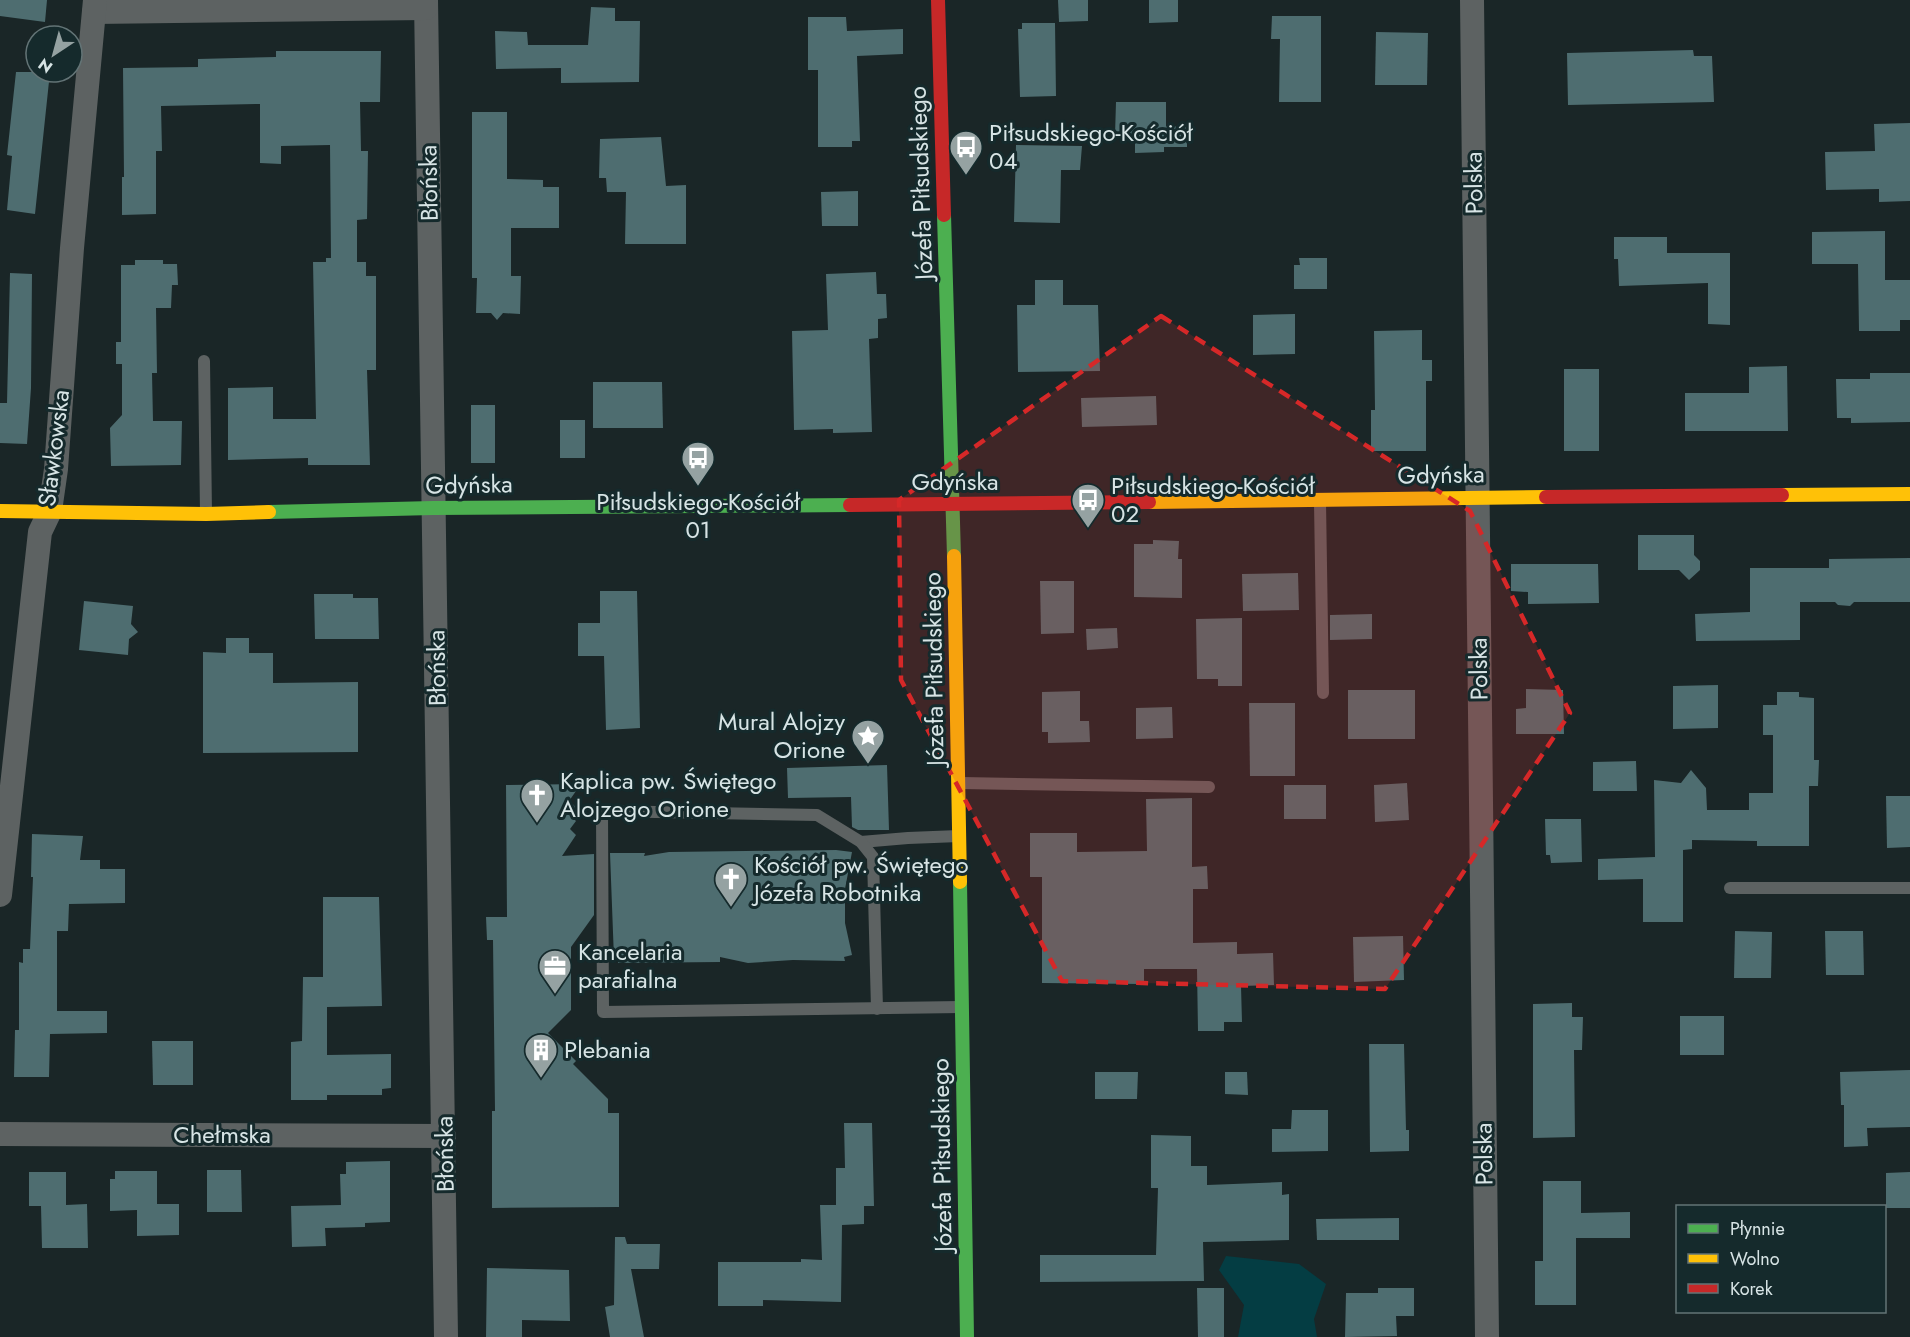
<svg xmlns="http://www.w3.org/2000/svg" width="1910" height="1337" font-family="Jost,sans-serif">
  <style>
    .green { fill: #043d43 }
    .building { fill: #4e6d70 }
    .lines { fill: none; stroke-linecap: round; stroke-linejoin: round }
    .lane { stroke: #5d6262; stroke-width: 12 }
    .street { stroke: #5d6262; stroke-width: 24 }
    .fast { stroke: #4caf50; stroke-width: 14 }
    .slow { stroke: #ffc107; stroke-width: 14 }
    .jam { stroke: #c62828; stroke-width: 14 }
    .marked { fill: #d62828; fill-opacity: 0.2; stroke: #d62828; stroke-width: 4.5; stroke-dasharray: 12 8; stroke-linejoin: round }
    .labels { text-anchor: middle; stroke-width: 6; stroke-linejoin: round; paint-order: stroke }
    .poi-label { font-size: 24px; fill: #d7e4e5; stroke: #152a2c; text-anchor: start }
    .street-label { font-size: 24px; fill: #d7e4e5; stroke: #152a2c }
  </style>
  <rect width="100%" height="100%" fill="#1a2627"/>
  <polygon class="green" points="1226,1256 1299,1264 1326,1284 1314,1319 1317,1337 1238,1337 1244,1305 1219,1270"/>
  <g class="building">
    <polygon points="0,0 47,0 45,22 0,16"/>
    <polygon points="1058,0 1088,0 1088,21 1059,22"/>
    <polygon points="1149,0 1178,0 1178,22 1149,23"/>
    <polygon points="591,7 615,8 615,21 640,21 639,82 561,83 561,68 496,69 495,31 527,32 528,45 588,45"/>
    <polygon points="1272,16 1321,16 1321,102 1279,102 1280,39 1271,39"/>
    <polygon points="808,17 846,17 847,31 903,29 903,54 857,56 860,141 852,141 852,147 818,147 818,70 808,70"/>
    <polygon points="1022,23 1055,23 1056,96 1020,97 1018,29 1022,29"/>
    <polygon points="1376,32 1428,33 1427,85 1375,85"/>
    <polygon points="1693,50 1694,56 1712,56 1714,102 1568,105 1567,53"/>
    <polygon points="276,51 381,51 380,102 360,102 361,151 368,151 367,219 357,220 357,262 366,262 366,276 376,276 376,370 367,370 370,465 308,465 308,458 228,460 228,388 273,387 273,419 316,419 313,262 326,262 326,258 331,258 330,145 281,146 281,164 260,163 260,104 161,106 162,151 156,151 156,214 122,215 122,177 124,177 123,68 198,67 198,59 276,57"/>
    <polygon points="16,72 50,72 35,214 7,210 12,156 7,155"/>
    <polygon points="1116,102 1166,102 1166,126 1187,127 1187,147 1164,147 1164,152 1135,153 1135,135 1115,135"/>
    <polygon points="472,112 507,112 507,179 543,180 543,187 559,187 559,228 511,228 511,276 521,276 520,314 503,313 497,320 491,313 476,313 477,278 472,278"/>
    <polygon points="1910,123 1910,201 1879,202 1879,189 1826,190 1825,152 1875,151 1874,124"/>
    <polygon points="661,137 666,186 686,185 686,244 625,244 626,192 607,192 606,178 599,178 600,139"/>
    <polygon points="1016,145 1082,146 1080,170 1061,170 1060,223 1014,222"/>
    <polygon points="858,191 858,226 822,226 821,192"/>
    <polygon points="1885,231 1885,280 1910,280 1910,320 1900,320 1900,331 1859,331 1858,264 1812,264 1812,232"/>
    <polygon points="1614,237 1667,237 1667,253 1730,253 1730,325 1708,324 1708,283 1619,286 1618,259 1614,259"/>
    <polygon points="1299,258 1327,258 1327,289 1294,289 1294,265 1300,265"/>
    <polygon points="135,260 163,260 163,264 177,264 178,285 172,285 171,308 156,308 157,373 152,373 153,421 182,421 181,465 111,466 110,428 122,415 122,364 116,364 116,342 121,342 121,265 135,265"/>
    <polygon points="876,272 877,294 886,294 887,318 878,319 878,338 869,339 872,432 833,433 833,429 794,430 792,331 828,330 826,274"/>
    <polygon points="10,273 32,274 31,388 27,444 0,443 0,403 7,403"/>
    <polygon points="1035,280 1063,280 1063,305 1098,305 1100,371 1018,372 1017,305 1035,305"/>
    <polygon points="1295,314 1295,354 1253,355 1253,315"/>
    <polygon points="1422,330 1422,360 1432,360 1432,381 1426,381 1426,451 1371,451 1371,410 1375,410 1374,331"/>
    <polygon points="1787,366 1788,431 1685,431 1685,393 1749,393 1749,367"/>
    <rect x="1564" y="369" width="35" height="82"/>
    <polygon points="1870,373 1910,373 1910,422 1851,423 1851,418 1837,418 1836,379 1870,379"/>
    <polygon points="593,382 662,382 663,428 593,428"/>
    <polygon points="1156,396 1157,425 1082,427 1081,398"/>
    <rect x="471" y="405" width="24" height="58"/>
    <rect x="560" y="420" width="25" height="38"/>
    <polygon points="1638,535 1694,535 1694,555 1700,561 1700,570 1689,580 1679,570 1638,570"/>
    <polygon points="1153,540 1179,541 1178,559 1182,559 1182,598 1134,597 1134,544 1153,544"/>
    <polygon points="1910,558 1910,602 1854,602 1850,606 1838,605 1835,602 1800,602 1800,640 1696,641 1695,614 1750,612 1750,568 1829,568 1829,559"/>
    <polygon points="1511,564 1598,564 1599,603 1528,604 1528,592 1511,591"/>
    <polygon points="1298,573 1299,610 1243,611 1242,574"/>
    <polygon points="1040,581 1074,581 1074,633 1041,634"/>
    <polygon points="600,591 637,591 640,728 606,730 604,656 578,656 578,623 600,623"/>
    <polygon points="314,594 353,594 353,598 378,598 379,639 315,639"/>
    <polygon points="84,601 133,606 131,624 138,632 129,639 128,655 79,650"/>
    <polygon points="1372,614 1372,639 1330,640 1330,615"/>
    <polygon points="1242,618 1242,686 1218,686 1218,679 1197,679 1196,619"/>
    <polygon points="1117,628 1118,648 1087,650 1086,629"/>
    <polygon points="226,638 249,638 249,653 273,653 273,683 358,682 358,752 203,753 203,652 226,653"/>
    <polygon points="1718,685 1718,728 1673,729 1673,686"/>
    <polygon points="1526,689 1563,690 1564,734 1516,734 1516,709 1526,708"/>
    <rect x="1348" y="690" width="67" height="49"/>
    <polygon points="1080,691 1080,721 1089,721 1090,742 1048,743 1048,732 1042,732 1042,692"/>
    <polygon points="1777,692 1799,692 1799,697 1814,698 1814,760 1819,760 1818,786 1809,786 1809,846 1757,846 1757,841 1692,840 1692,849 1683,850 1683,922 1643,922 1643,879 1598,880 1598,859 1655,857 1654,780 1681,783 1691,770 1706,788 1707,810 1749,810 1749,793 1773,793 1773,735 1763,735 1763,705 1777,705"/>
    <polygon points="1249,703 1295,703 1295,776 1250,776"/>
    <polygon points="1172,707 1173,738 1136,739 1136,708"/>
    <polygon points="1636,761 1637,791 1593,791 1593,762"/>
    <polygon points="887,765 889,830 858,830 852,827 851,797 788,798 787,768"/>
    <polygon points="1407,783 1409,820 1375,822 1374,785"/>
    <polygon points="581,784 569,801 576,807 570,815 576,821 570,829 576,835 562,856 594,854 594,915 571,947 571,1010 548,1033 576,1061 573,1064 608,1099 608,1113 619,1113 619,1207 492,1208 492,1111 495,1111 493,940 487,940 486,917 507,917 506,785"/>
    <rect x="1284" y="785" width="42" height="34"/>
    <polygon points="1886,796 1910,796 1910,847 1887,848"/>
    <polygon points="1192,798 1192,867 1207,866 1208,889 1193,889 1193,943 1237,942 1237,954 1273,953 1274,985 1241,986 1242,1022 1224,1022 1224,1031 1198,1031 1197,969 1144,969 1144,984 1042,983 1042,877 1030,877 1030,833 1077,833 1077,852 1147,851 1146,799"/>
    <polygon points="1545,819 1581,819 1582,862 1551,863 1550,855 1546,855"/>
    <polygon points="32,834 83,836 80,860 100,860 100,869 125,869 125,903 69,904 68,931 57,931 57,1011 107,1011 107,1033 50,1034 49,1077 14,1077 15,1030 19,1030 19,962 23,963 23,949 30,949 33,877 31,877"/>
    <polygon points="836,850 852,852 845,889 845,923 852,955 844,957 845,961 793,960 748,963 720,957 720,962 618,963 618,959 614,959 610,853 645,853 644,856 669,852"/>
    <polygon points="323,897 379,897 382,1006 327,1007 327,1055 391,1054 391,1088 382,1089 382,1095 327,1095 327,1100 291,1100 291,1042 302,1041 303,977 323,977"/>
    <polygon points="1735,931 1772,932 1771,978 1734,978"/>
    <polygon points="1825,931 1863,931 1864,975 1826,975"/>
    <polygon points="1403,936 1404,980 1354,982 1353,937"/>
    <polygon points="1572,1003 1572,1017 1583,1017 1582,1050 1574,1050 1575,1137 1533,1138 1533,1004"/>
    <rect x="1680" y="1016" width="44" height="39"/>
    <polygon points="152,1041 193,1041 193,1085 153,1085"/>
    <polygon points="1369,1044 1404,1044 1406,1130 1409,1130 1409,1151 1370,1152"/>
    <polygon points="1910,1070 1910,1127 1867,1128 1868,1146 1844,1147 1844,1105 1841,1105 1840,1072"/>
    <polygon points="1095,1072 1138,1072 1137,1099 1095,1099"/>
    <polygon points="1225,1072 1247,1072 1248,1095 1225,1094"/>
    <polygon points="1292,1110 1328,1110 1328,1151 1272,1152 1272,1129 1291,1129"/>
    <polygon points="844,1123 872,1123 874,1206 864,1206 864,1224 842,1225 841,1302 763,1300 763,1306 718,1306 718,1262 801,1262 801,1259 822,1260 820,1205 836,1205 836,1168 845,1168"/>
    <polygon points="1151,1135 1191,1136 1191,1166 1207,1166 1207,1185 1282,1182 1282,1195 1289,1194 1289,1240 1203,1242 1204,1281 1040,1282 1040,1255 1156,1255 1158,1188 1151,1188"/>
    <polygon points="390,1161 390,1222 365,1223 365,1227 325,1228 326,1246 292,1247 291,1206 341,1205 340,1174 346,1174 346,1162"/>
    <polygon points="207,1170 241,1170 242,1212 207,1212"/>
    <polygon points="115,1171 157,1171 157,1204 179,1204 179,1235 137,1236 137,1210 110,1211 110,1179 115,1179"/>
    <polygon points="29,1172 66,1172 66,1205 87,1204 88,1248 42,1248 41,1206 29,1206"/>
    <polygon points="1910,1172 1910,1208 1886,1208 1886,1173"/>
    <polygon points="1543,1181 1581,1181 1581,1213 1630,1212 1630,1238 1576,1238 1576,1305 1535,1305 1535,1261 1543,1261"/>
    <polygon points="1399,1218 1399,1240 1317,1240 1316,1219"/>
    <polygon points="615,1237 625,1237 627,1244 660,1244 659,1269 631,1269 644,1337 610,1337 605,1307 614,1305"/>
    <polygon points="487,1268 569,1270 570,1321 522,1320 522,1337 486,1337"/>
    <polygon points="1197,1288 1224,1288 1224,1337 1198,1337"/>
    <polygon points="1378,1288 1414,1288 1414,1316 1396,1316 1397,1336 1345,1337 1346,1293 1378,1293"/>
  </g>
  <g class="lines">
    <g class="lane">
      <polyline points="204,361 206,513"/>
      <polyline points="1320,502 1323,693"/>
      <polyline points="961,783 1209,787"/>
      <polyline points="861,842 908,838 959,836"/>
      <polyline points="1730,888 1910,888"/>
      <polyline points="877,1009 873,857 861,842 817,815 602,811 603,1012 961,1007"/>
    </g>
    <g class="street">
      <polyline points="426,0 446,1337"/>
      <polyline points="1472,0 1487,1337"/>
      <polyline points="94,12 426,8"/>
      <polyline points="0,895 40,532 50,511 56,469 72,248 95,0"/>
      <polyline points="0,1134 444,1136"/>
    </g>
    <g class="fast">
      <polyline points="944,215 954,556"/>
      <polyline points="269,512 433,508 850,505"/>
      <polyline points="960,882 967,1337"/>
    </g>
    <g class="slow">
      <polyline points="1782,495 1910,494"/>
      <polyline points="1149,502 1546,497"/>
      <polyline points="0,511 206,514 269,512"/>
      <polyline points="954,556 960,882"/>
    </g>
    <g class="jam">
      <polyline points="938,0 944,215"/>
      <polyline points="1546,497 1782,495"/>
      <polyline points="850,505 1149,502"/>
    </g>
  </g>
  <path class="marked" d="M1161 316 1470 511 1570 713 1385 989 1062 981 901 680 899 500Z"/>
  <defs>
    <g id="bus-pin" transform="scale(1.725)"><path d="M0 17L-7.5 6A9.5 9.5 0 1 1 7.5 6Z" fill="#95a2a2" stroke="#152a2c"/><path d="M-5-6H5V4H4V6H2V4H-2V6H-4V4H-5ZM-3.5-4V0h7V-4ZM-3.5 1.2v1.5H-2V1.2ZM2 1.2v1.5H3.5V1.2Z" fill="#fff"/></g>
    <g id="sight-pin" transform="scale(1.725)"><path d="M0 17L-7.5 6A9.5 9.5 0 1 1 7.5 6Z" fill="#95a2a2" stroke="#152a2c"/><path d="M0-6L1.8-2.2L6-1.7L2.9 1.2L3.7 5.4L0 3.3L-3.7 5.4L-2.9 1.2L-6-1.7L-1.8-2.2Z" fill="#fff"/></g>
    <g id="church-pin" transform="scale(1.725)"><path d="M0 17L-7.5 6A9.5 9.5 0 1 1 7.5 6Z" fill="#95a2a2" stroke="#152a2c"/><path d="M-1.2-6h2.4v3.5h3.3v2.4h-3.3V6h-2.4V-.1h-3.3v-2.4h3.3Z" fill="#fff"/></g>
    <g id="office-pin" transform="scale(1.725)"><path d="M0 17L-7.5 6A9.5 9.5 0 1 1 7.5 6Z" fill="#95a2a2" stroke="#152a2c"/><path d="M-6-3h4V-5.5h4V-3h4V5H-6ZM-1-4.5V-3h2v-1.5ZM-6 0V1H6V0Z" fill="#fff"/></g>
    <g id="building-pin" transform="scale(1.725)"><path d="M0 17L-7.5 6A9.5 9.5 0 1 1 7.5 6Z" fill="#95a2a2" stroke="#152a2c"/><path d="M-4-6H4V6H1V3H-1V6H-4ZM-2.5-4.3h1.7v1.8h-1.7ZM.8-4.3h1.7v1.8H.8ZM-2.5-1h1.7V.8h-1.7ZM.8-1h1.7V.8H.8Z" fill="#fff"/></g>
  </defs>
  <g fill-rule="evenodd">
    <use href="#bus-pin" x="966" y="147"/>
    <use href="#bus-pin" x="698" y="458"/>
    <use href="#bus-pin" x="1088" y="500"/>
    <use href="#sight-pin" x="868" y="736"/>
    <use href="#church-pin" x="537" y="795"/>
    <use href="#church-pin" x="731" y="879"/>
    <use href="#office-pin" x="555" y="966"/>
    <use href="#building-pin" x="541" y="1050"/>
  </g>
  <g class="labels">
    <g class="poi-label">
      <text x="989" y="141">Piłsudskiego-Kościół<tspan x="989" dy="28">04</tspan></text>
      <text x="1111" y="494">Piłsudskiego-Kościół<tspan x="1111" dy="28">02</tspan></text>
      <text x="698" y="510" text-anchor="middle">Piłsudskiego-Kościół<tspan x="698" dy="28">01</tspan></text>
      <text x="845" y="730" text-anchor="end">Mural Alojzy<tspan x="845" dy="28">Orione</tspan></text>
      <text x="560" y="789">Kaplica pw. Świętego<tspan x="560" dy="28">Alojzego Orione</tspan></text>
      <text x="754" y="873">Kościół pw. Świętego<tspan x="754" dy="28">Józefa Robotnika</tspan></text>
      <text x="578" y="960">Kancelaria<tspan x="578" dy="28">parafialna</tspan></text>
      <text x="564" y="1058">Plebania</text>
    </g>
    <g class="street-label">
      <text transform="translate(429 183) rotate(-91)" y="8">Błońska</text>
      <text transform="translate(921 183) rotate(-92)" y="8">Józefa Piłsudskiego</text>
      <text transform="translate(1474 183) rotate(-91)" y="8">Polska</text>
      <text transform="translate(54 448) rotate(-83)" y="8">Sławkowska</text>
      <text transform="translate(1441 475) rotate(-1)" y="8">Gdyńska</text>
      <text x="955" y="490">Gdyńska</text>
      <text transform="translate(469 485) rotate(-1)" y="8">Gdyńska</text>
      <text transform="translate(437 668) rotate(-91)" y="8">Błońska</text>
      <text transform="translate(934 669) rotate(-91)" y="8">Józefa Piłsudskiego</text>
      <text transform="translate(1479 669) rotate(-91)" y="8">Polska</text>
      <text x="222" y="1143">Chełmska</text>
      <text transform="translate(445 1154) rotate(-91)" y="8">Błońska</text>
      <text transform="translate(1484 1154) rotate(-91)" y="8">Polska</text>
      <text transform="translate(942 1155) rotate(-91)" y="8">Józefa Piłsudskiego</text>
    </g>
  </g>
  <rect x="1676" y="1205" width="210" height="108" fill="#152a2c" stroke="#637476" stroke-width="1.5"/>
  <rect x="1688" y="1224" width="30" height="9" fill="#4caf50" stroke="#637476" stroke-width="1.5"/>
  <text x="1730" y="1235" font-size="18" fill="#d7e4e5">Płynnie</text>
  <rect x="1688" y="1254" width="30" height="9" fill="#ffc107" stroke="#637476" stroke-width="1.5"/>
  <text x="1730" y="1265" font-size="18" fill="#d7e4e5">Wolno</text>
  <rect x="1688" y="1284" width="30" height="9" fill="#c62828" stroke="#637476" stroke-width="1.5"/>
  <text x="1730" y="1295" font-size="18" fill="#d7e4e5">Korek</text>
  <g transform="translate(54 54) rotate(216)"><circle r="28" fill="#152a2c" stroke="#637476" stroke-width="1.5"/>
  <path d="M0-4.5L10 22L0 15L-10 22Z" fill="#95a2a2"/>
  <text y="-9" font-size="16" font-weight="bold" text-anchor="middle" fill="#d7e4e5">N</text>
  </g>
</svg>
